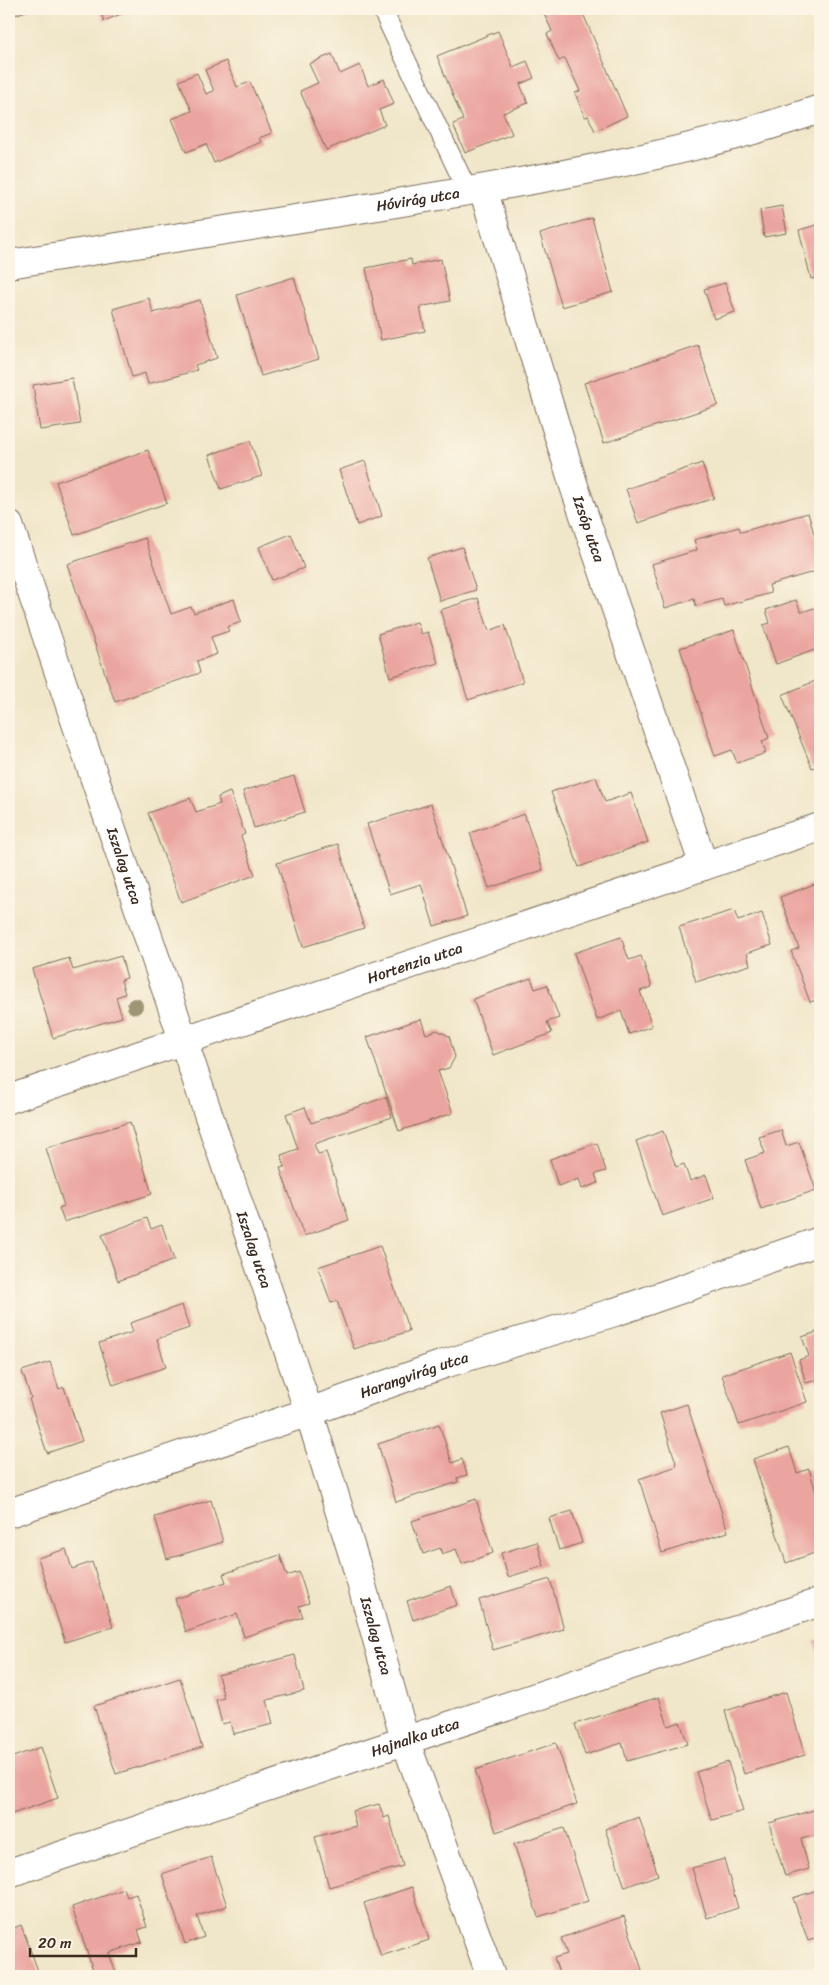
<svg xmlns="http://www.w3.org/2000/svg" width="829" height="1985" font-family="Sriracha,sans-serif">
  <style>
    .building { fill: #eba5a0 }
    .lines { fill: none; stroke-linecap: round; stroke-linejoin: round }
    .service-casing { stroke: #7a6c5a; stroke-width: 21 }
    .minor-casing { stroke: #7a6c5a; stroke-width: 30 }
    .service { stroke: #fff; stroke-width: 19 }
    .minor { stroke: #fff; stroke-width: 28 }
    .tree { fill: #9e9576 }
    .labels { text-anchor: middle; stroke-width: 5; stroke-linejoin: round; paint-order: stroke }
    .street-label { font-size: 15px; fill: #3b2a1e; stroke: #fcf5e5 }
  </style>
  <rect width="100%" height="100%" fill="#fcf5e5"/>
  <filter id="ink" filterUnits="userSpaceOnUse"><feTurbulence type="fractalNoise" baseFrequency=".02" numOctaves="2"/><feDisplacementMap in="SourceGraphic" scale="10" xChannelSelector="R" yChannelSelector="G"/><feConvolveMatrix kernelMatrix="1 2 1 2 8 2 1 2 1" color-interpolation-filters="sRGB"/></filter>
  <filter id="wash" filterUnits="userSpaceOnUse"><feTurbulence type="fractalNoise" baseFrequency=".0096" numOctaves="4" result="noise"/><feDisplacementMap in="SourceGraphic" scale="20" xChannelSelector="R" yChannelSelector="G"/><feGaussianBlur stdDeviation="1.12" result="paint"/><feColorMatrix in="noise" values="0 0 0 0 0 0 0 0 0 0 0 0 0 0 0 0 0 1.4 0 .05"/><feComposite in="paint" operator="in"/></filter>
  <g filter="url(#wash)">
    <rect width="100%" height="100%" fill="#f0e6c9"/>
    <g id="blocks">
      <g class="building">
        <polygon points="9,9 31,9 9,17"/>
        <polygon points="99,9 133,9 104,21"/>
        <polygon points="542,9 581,9 627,116 595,131 588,116 585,117 575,93 580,91 565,58 559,61 547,34 552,31"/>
        <polygon points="498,31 513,67 527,61 534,78 520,84 528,103 503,113 512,134 465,153 453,124 463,120 437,56"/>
        <polygon points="332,54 340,74 360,65 368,86 384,79 394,104 379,110 385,125 326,150 300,91 318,83 309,64"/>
        <polygon points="226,61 237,87 250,82 272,133 259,138 261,142 214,163 206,144 186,152 172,119 192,111 179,81 197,73 206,94 214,91 205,70"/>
        <polygon points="782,206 787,233 764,237 760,210"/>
        <polygon points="592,218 613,292 562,307 540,234"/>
        <polygon points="820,224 820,277 811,279 799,230"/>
        <polygon points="411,259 412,265 441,259 450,301 420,307 425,331 381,340 366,268"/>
        <polygon points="294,277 319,359 261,376 237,295"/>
        <polygon points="725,283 735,312 714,319 704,289"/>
        <polygon points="149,298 153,313 200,300 217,358 195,365 197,370 148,384 145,373 132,377 113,309"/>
        <polygon points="698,345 718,405 604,443 584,383"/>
        <polygon points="72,378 80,424 40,430 33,385"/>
        <polygon points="250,441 262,476 221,489 209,455"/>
        <polygon points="148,450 167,503 74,535 56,482"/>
        <polygon points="365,461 382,516 357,525 339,470"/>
        <polygon points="702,463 714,498 638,523 626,489"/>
        <polygon points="808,513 820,555 820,570 769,585 771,593 724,606 722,599 696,606 694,599 665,608 652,564 697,550 694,540 739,527 741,532"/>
        <polygon points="291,534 304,568 272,580 259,547"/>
        <polygon points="145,538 171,614 191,607 194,613 234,599 241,622 227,627 229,631 211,637 217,654 197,661 200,673 115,702 67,564"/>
        <polygon points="462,547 476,590 440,601 427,558"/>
        <polygon points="478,598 489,631 505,625 523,682 468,700 440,610"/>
        <polygon points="796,600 801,612 818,607 820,648 776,664 763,625 770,623 766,610"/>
        <polygon points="417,622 421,634 428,632 438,663 390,677 378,634"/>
        <polygon points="734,630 769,738 762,741 766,753 737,763 732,750 715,756 680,648"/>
        <polygon points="820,679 820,765 812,768 782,695"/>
        <polygon points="294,776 305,812 254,828 243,791"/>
        <polygon points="596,777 605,802 631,793 648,842 579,867 551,792"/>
        <polygon points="230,792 245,834 241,836 255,875 181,902 148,813 190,798 196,812 220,804 218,797"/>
        <polygon points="431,804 467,916 434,926 421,884 390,894 367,824"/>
        <polygon points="524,814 543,870 489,888 470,833"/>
        <polygon points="338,844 364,928 303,947 277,863"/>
        <polygon points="820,882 820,999 810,1002 791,951 799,948 780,897"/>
        <polygon points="734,910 738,921 762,913 772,945 747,953 750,965 696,982 679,927"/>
        <polygon points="621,937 629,960 641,956 652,987 640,991 652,1026 629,1034 621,1011 597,1020 574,953"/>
        <polygon points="121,956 127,978 121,980 125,994 116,997 122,1017 53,1038 32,969 69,958 73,970"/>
        <polygon points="531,978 535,989 547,985 559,1018 547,1022 552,1033 493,1055 473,999"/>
        <polygon points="421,1019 426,1034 437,1030 449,1036 455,1057 449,1068 438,1071 453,1113 399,1131 367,1037"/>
        <polygon points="386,1097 392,1117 314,1144 318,1154 326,1152 349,1220 304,1236 280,1168 285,1167 281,1155 298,1149 286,1114 305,1107 311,1123"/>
        <polygon points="130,1122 152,1194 64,1222 59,1208 64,1206 46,1148"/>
        <polygon points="781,1130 786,1146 799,1142 816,1190 761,1209 745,1160 765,1153 759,1137"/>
        <polygon points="663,1131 676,1167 684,1164 690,1181 706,1175 714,1198 662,1216 636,1141"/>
        <polygon points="597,1143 606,1171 595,1174 598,1183 582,1189 579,1179 558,1186 550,1159"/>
        <polygon points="147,1218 151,1229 162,1225 174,1260 118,1281 102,1235"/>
        <polygon points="380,1246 409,1331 354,1349 337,1301 331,1303 318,1267"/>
        <polygon points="182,1305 189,1328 157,1339 166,1367 113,1385 99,1343 133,1332 130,1323"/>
        <polygon points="820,1331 820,1390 817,1380 806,1383 799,1360 809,1356 802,1337"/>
        <polygon points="790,1352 807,1402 739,1425 722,1375"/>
        <polygon points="50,1362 59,1389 64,1387 82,1441 47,1453 29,1399 31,1398 22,1371"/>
        <polygon points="687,1404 728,1532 662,1553 639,1479 677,1466 660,1413"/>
        <polygon points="439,1424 452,1463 462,1459 467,1475 457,1478 458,1482 396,1502 378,1444"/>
        <polygon points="789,1447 797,1473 809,1469 820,1505 820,1551 786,1563 753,1459"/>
        <polygon points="476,1499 493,1553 462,1564 456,1549 442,1554 440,1548 423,1554 412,1521"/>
        <polygon points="211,1500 223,1542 167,1559 155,1517"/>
        <polygon points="572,1511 582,1543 559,1550 549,1518"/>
        <polygon points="537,1542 544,1566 508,1577 501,1553"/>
        <polygon points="66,1549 72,1569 92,1562 113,1627 65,1642 38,1558"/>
        <polygon points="280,1555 287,1576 299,1572 309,1603 299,1606 303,1617 244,1637 237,1614 186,1632 175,1599 226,1582 223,1574"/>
        <polygon points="550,1579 564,1629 493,1650 479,1600"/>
        <polygon points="451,1586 457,1605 413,1620 407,1601"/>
        <polygon points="820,1639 820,1660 814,1641"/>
        <polygon points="295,1655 304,1691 267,1700 273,1724 233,1734 230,1722 222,1724 216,1700 224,1698 218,1675"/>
        <polygon points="180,1678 202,1747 116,1774 94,1706"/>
        <polygon points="786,1692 805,1755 744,1774 725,1711"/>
        <polygon points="659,1697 668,1726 680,1722 688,1744 627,1761 622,1743 585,1755 575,1724"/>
        <polygon points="556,1743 577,1804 496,1832 475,1770"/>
        <polygon points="9,1744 13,1757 41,1747 58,1798 9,1815"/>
        <polygon points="728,1762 743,1811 712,1820 696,1772"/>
        <polygon points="379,1804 384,1818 389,1816 403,1866 329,1887 315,1837 356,1826 352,1811"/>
        <polygon points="814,1810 820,1834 801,1839 809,1869 785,1876 769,1823"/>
        <polygon points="639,1817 658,1875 625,1887 605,1829"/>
        <polygon points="564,1828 588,1901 538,1917 514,1844"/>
        <polygon points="211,1857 227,1906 197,1916 204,1937 185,1944 162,1874"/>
        <polygon points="724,1859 738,1908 707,1918 692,1868"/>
        <polygon points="412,1887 429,1940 381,1956 364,1903"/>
        <polygon points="124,1889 127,1897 136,1894 147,1927 138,1930 142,1942 109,1953 117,1976 95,1976 72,1907"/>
        <polygon points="820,1889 820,1937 808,1941 793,1898"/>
        <polygon points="624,1916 644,1976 560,1976 554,1958 567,1954 561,1938"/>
        <polygon points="21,1925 40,1976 9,1976 9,1930"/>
      </g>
    </g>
  </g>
  <g filter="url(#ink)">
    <use href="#blocks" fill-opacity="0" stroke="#7a6c5a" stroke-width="1"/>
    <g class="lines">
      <g class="service-casing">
        <polyline id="service" points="382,9 468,192"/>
      </g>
      <g class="minor-casing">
        <g id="minor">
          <path id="s1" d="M483 189 574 486 704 866"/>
          <path id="s2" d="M9 264C132 245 255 225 378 206 526 182 678 158 820 109"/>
          <path id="s3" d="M9 525 309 1412 357 1568 405 1740 491 1976"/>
          <path id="s4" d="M9 1099 820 827"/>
          <path id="s5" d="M9 1513 309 1412 444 1364 615 1312 820 1241"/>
          <path id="s6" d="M9 1873 820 1602"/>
        </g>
      </g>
      <use href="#service" class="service"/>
      <use href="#minor" class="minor"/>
    </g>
    <circle class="tree" cx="135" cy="1006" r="8"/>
  </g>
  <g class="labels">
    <g class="street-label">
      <text dy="5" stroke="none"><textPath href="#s2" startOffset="414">Hóvirág utca</textPath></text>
      <text dy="5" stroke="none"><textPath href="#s1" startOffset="356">Izsóp utca</textPath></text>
      <text dy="5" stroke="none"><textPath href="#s3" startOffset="360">Iszalag utca</textPath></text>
      <text dy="5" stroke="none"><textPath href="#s4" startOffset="428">Hortenzia utca</textPath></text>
      <text dy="5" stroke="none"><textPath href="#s3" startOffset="765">Iszalag utca</textPath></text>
      <text dy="5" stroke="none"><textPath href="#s5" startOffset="428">Harangvirág utca</textPath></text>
      <text dy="5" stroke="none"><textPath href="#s3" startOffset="1170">Iszalag utca</textPath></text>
      <text dy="5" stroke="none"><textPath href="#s6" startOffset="428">Hajnalka utca</textPath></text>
    </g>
  </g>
  <rect width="829" height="1985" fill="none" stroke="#fcf5e5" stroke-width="30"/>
  <path d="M30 1948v8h106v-8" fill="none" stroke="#3b2a1e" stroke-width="2.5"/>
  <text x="38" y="1948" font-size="15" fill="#3b2a1e" stroke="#fcf5e5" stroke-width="4" paint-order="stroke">20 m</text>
</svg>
